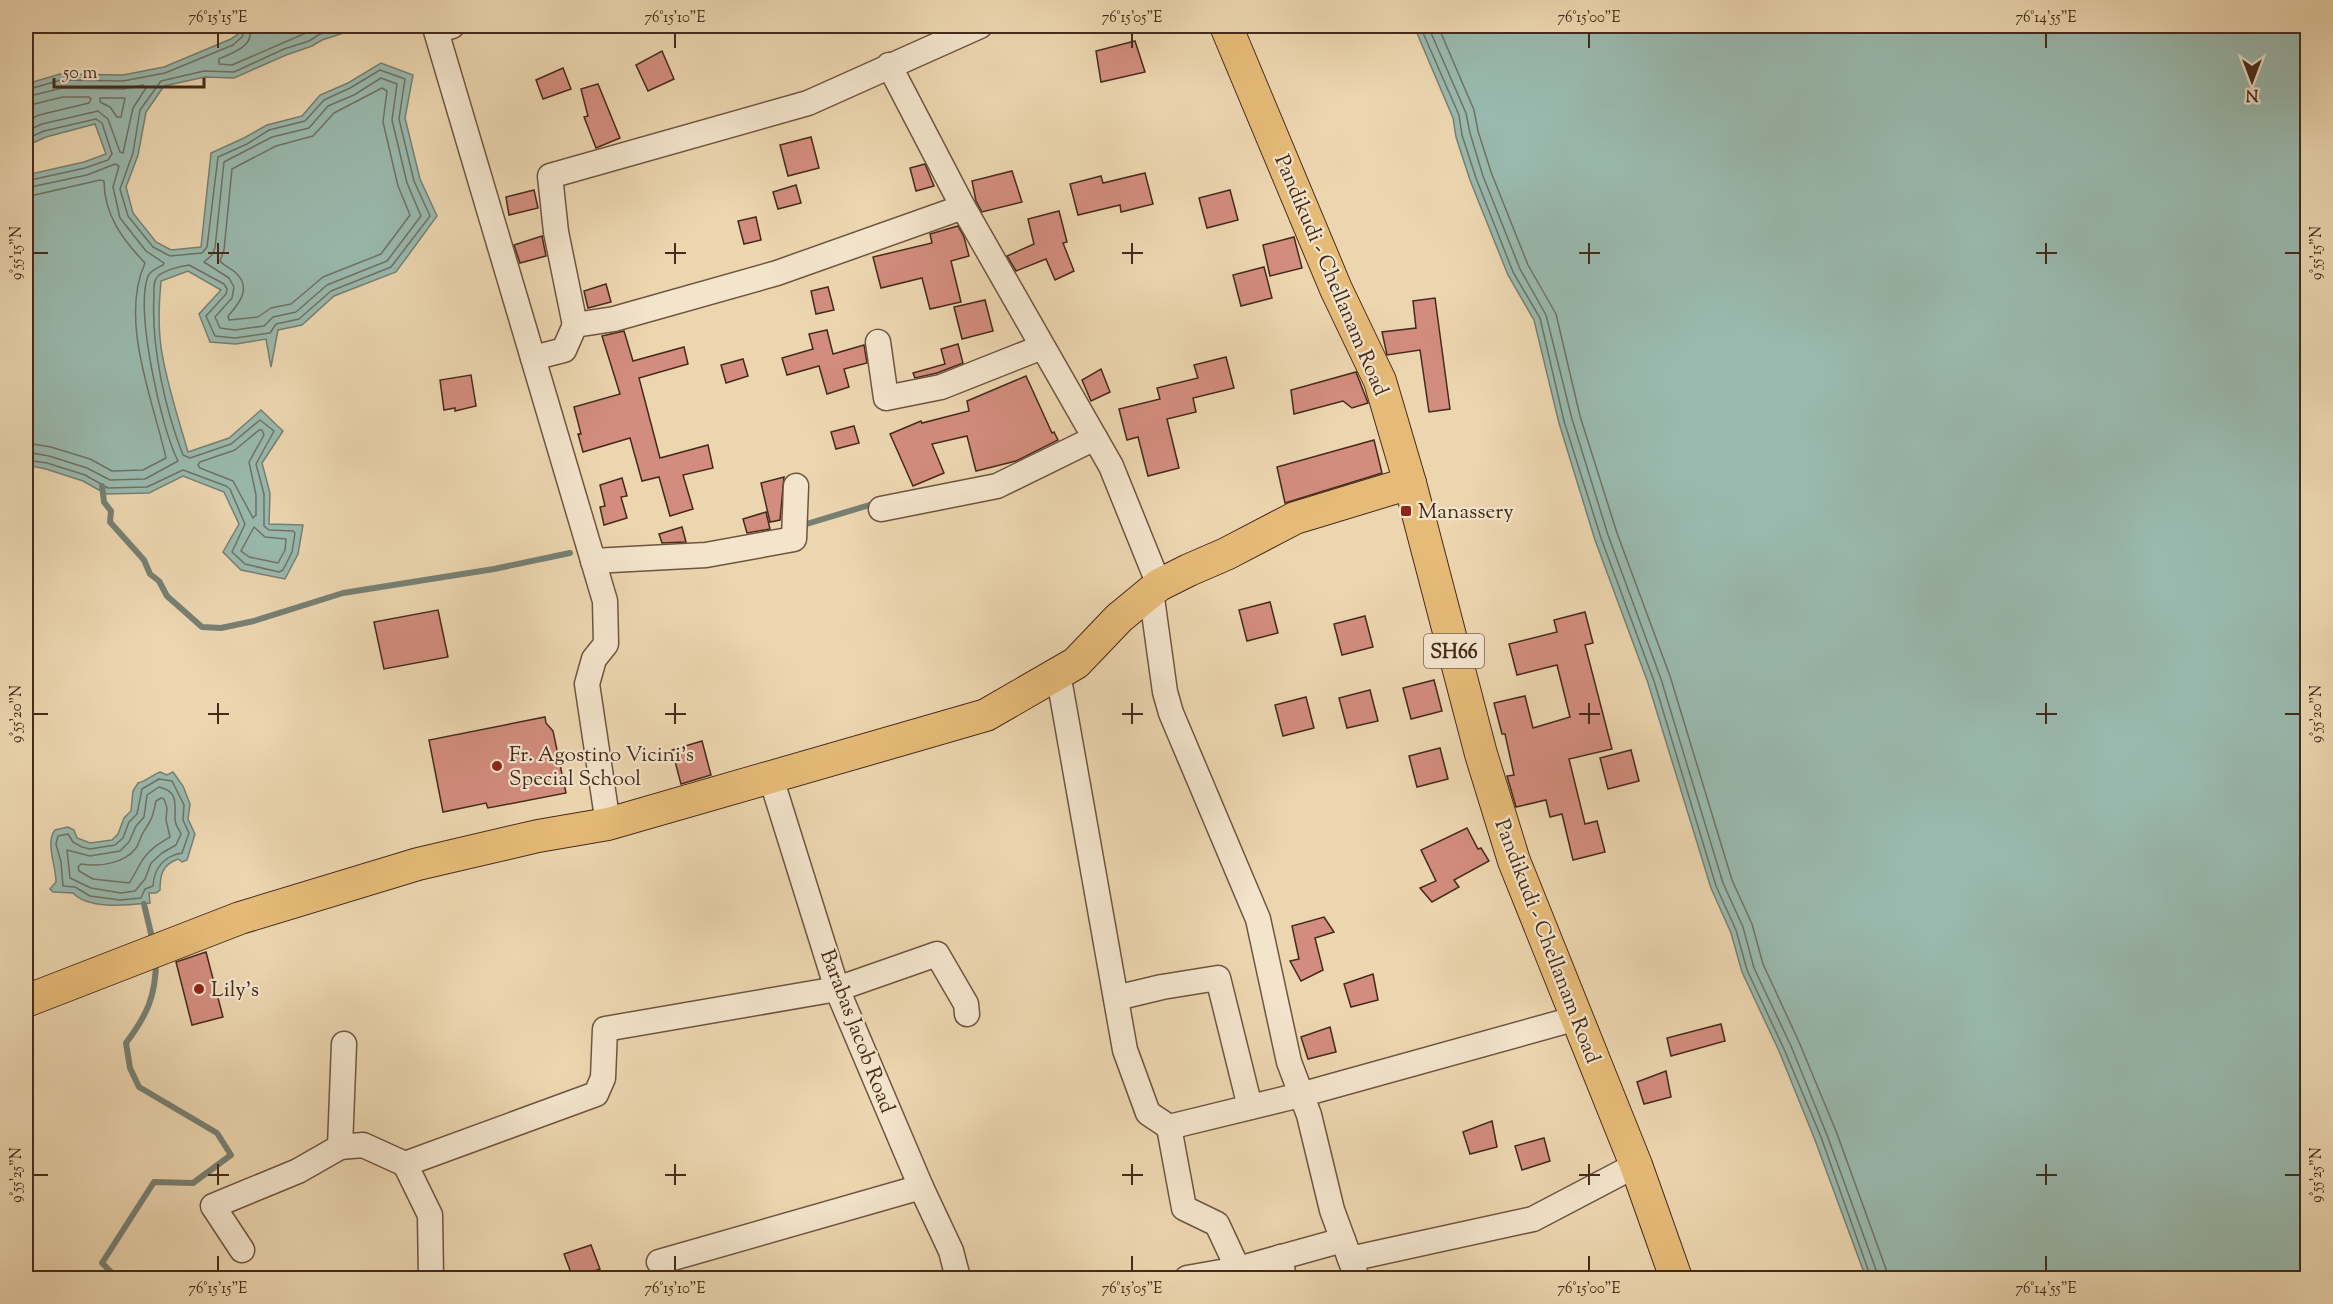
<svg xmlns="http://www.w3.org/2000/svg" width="2333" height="1304" font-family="'Sorts Mill Goudy',serif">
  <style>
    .water { fill: #99b9ae; stroke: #778073; stroke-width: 1.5 }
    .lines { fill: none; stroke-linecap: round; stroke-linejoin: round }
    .shore { stroke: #6f7264; stroke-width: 1.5 }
    .stream { stroke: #778073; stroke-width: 6 }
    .building { fill: #d38d7e; stroke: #452a1b; stroke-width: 1.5 }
    .minor-casing { stroke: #6f5540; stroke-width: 27 }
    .major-casing { stroke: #452a1b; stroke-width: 34 }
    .minor { stroke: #f3e4cc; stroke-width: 24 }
    .major { stroke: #e6bb78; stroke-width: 32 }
    .ticks { fill: none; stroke: #452a1b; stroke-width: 2 }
    .poi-dot { fill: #8f2418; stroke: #f3e4cc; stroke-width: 2 }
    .labels { text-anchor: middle; stroke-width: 4.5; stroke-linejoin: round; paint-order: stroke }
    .shield { fill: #f3e4cc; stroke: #796250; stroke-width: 1.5 }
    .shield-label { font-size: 20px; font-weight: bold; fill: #452a1b }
    .street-label { font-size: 21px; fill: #452a1b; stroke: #f3e4cc }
    .poi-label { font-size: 21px; fill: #452a1b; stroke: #f3e4cc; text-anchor: start }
    .neatline { fill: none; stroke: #452a1b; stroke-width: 2 }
    .ticks-label { font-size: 15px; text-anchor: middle; fill: #452a1b }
  </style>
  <rect width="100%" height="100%" fill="#ecd6b0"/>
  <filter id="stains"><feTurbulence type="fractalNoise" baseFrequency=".00333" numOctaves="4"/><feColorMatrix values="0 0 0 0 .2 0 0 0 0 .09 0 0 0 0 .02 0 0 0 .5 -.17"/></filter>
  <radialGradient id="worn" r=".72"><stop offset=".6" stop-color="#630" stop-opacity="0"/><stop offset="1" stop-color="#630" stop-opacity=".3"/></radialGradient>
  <g class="water">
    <path d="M235 26H375H365L322 40 312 46 286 55 234 78 205 77 164 86 146 112 138 155 126 187 133 213 156 242 171 250 201 247 211 153 244 138 267 125 302 116 320 95 348 83 381 63 413 75 405 118 420 179 437 216 396 272 334 296 302 325 278 330 271 367 266 339 236 344 210 342 199 314 221 290 188 271 161 281C159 302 158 325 161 347 166 382 178 417 188 452L229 438 261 410 283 431 262 463 270 493 269 524 303 525 298 554 285 579 241 570 223 552 239 524 224 492 183 476 149 493 106 494 83 481 46 469 26 465V175L84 162 106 154 95 124 46 137 26 146V84L60 74 123 75 164 67 231 39 238 34Z"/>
    <polygon points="1414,26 2307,26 2307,1278 1866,1278 1815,1140 1779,1051 1742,972 1731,933 1711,888 1648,683 1595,540 1559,423 1534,320 1508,275 1470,180 1456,137 1453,118"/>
    <path d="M160 772 167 775 173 772 183 786 190 804 188 819 195 834 187 860 182 862 178 859C162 865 160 875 160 890L156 893H149L150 903C129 905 89 910 73 893L53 892 50 889 56 882C56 864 45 843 55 830L68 827 74 830 77 838 90 843 112 840 118 834 124 818 131 811 133 791 138 783C147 781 152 775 160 772Z"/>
  </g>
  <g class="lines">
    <g class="shore">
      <path d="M249 26C256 46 234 52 219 59V64L232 65 322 26"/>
      <polyline points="1420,26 1459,115 1462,135 1476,178 1513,272 1540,318 1564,421 1601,538 1654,681 1716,886 1736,930 1747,970 1784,1049 1821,1137 1871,1278"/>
      <polyline points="1428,26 1466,113 1470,133 1483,176 1520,269 1546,315 1572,419 1608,535 1661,679 1723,883 1743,927 1754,968 1791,1046 1827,1135 1879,1278"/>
      <polyline points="1438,26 1474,110 1478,131 1491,172 1528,265 1556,314 1580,416 1617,533 1670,676 1732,880 1752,924 1763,964 1799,1042 1836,1131 1886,1269 1888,1278"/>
      <polygon points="381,78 397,84 392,120 407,183 421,216 387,261 327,285 296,312 273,317 264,326 235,330 220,328 215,317 232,298 234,287 229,278 204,262 212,255 215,248 224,162 272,137 309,128 328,106 354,95"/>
      <path d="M382 88 387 91 383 122 398 186 410 215 381 254 323 277 291 304 271 308 258 317 229 320 228 316C239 304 252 288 236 273 231 268 224 266 220 261L224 250 232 169 276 146 313 136 334 113Z"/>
      <polyline points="26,90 61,80 123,81 165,73 233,45 243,36 241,26"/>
      <polyline points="26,97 62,88 123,89 143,85 146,88 133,108 123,153 120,152 108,119 98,111 42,124 26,131"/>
      <polygon points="100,98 125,98 121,117 117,117 110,107 100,102"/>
      <polyline points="26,106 63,97 89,97 91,99 89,103 39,115 26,121"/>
      <polyline points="26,139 44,131 96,119 102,123 112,154 108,160 85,168 26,181"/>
      <path d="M26 188 87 175 115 164 119 166 113 187 120 218 146 251 164 263 163 265C157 268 151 270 148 276 135 311 161 428 178 461L145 479 110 480 87 468 49 456 26 452"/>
      <path d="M26 197 100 180 104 181C104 215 123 240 145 263 119 320 153 400 166 458L143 470 112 471 90 459 51 447 26 443"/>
      <polygon points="259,430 262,430 264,435 249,462 256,495 256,515 253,518 233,481 200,468 198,465 200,462 235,450"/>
      <path d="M26 460 47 463 85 475 108 488 147 487 183 470 226 486 230 489 245 524 232 552 245 564 279 572 283 570 292 552 295 533 293 531 269 530 264 526V494L256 464 274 431 260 420 231 444 190 458 183 455C165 410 151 345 154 297 154 292 153 284 156 279 159 271 181 266 189 265L224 284 227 289 226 294 206 316 215 336 235 338 270 333 276 324 299 319 331 291 391 267 430 216 414 181 399 119 405 79 380 70 350 88 324 100 305 121 269 130 247 144 218 157 207 247 202 253 170 256 153 247 128 216 120 189 133 153 140 110 161 81 204 71 234 72 284 49 309 41 320 34 347 26"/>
      <polygon points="254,527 265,537 286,539 285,550 278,563 249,557 241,551"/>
      <path d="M159 779 172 781 184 805 183 820 189 833 182 853C164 856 154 868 153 886L145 889 141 898 120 900 90 896 75 887 63 886 61 862 56 844 58 836 68 834 73 842 82 847 90 849 115 845 123 838 129 822 137 814 142 789Z"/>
      <path d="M159 787C178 791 175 803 175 819 175 825 179 829 181 834L176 845 162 853 151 863 145 879 135 891 121 893 91 888 70 878 67 850 90 856 120 851 129 842 136 826 144 817 147 795Z"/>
      <path d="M161 798 164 799 167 808 166 820 170 837C160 843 151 848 144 858 138 866 135 875 129 883L93 879 79 871 78 867 81 864C99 867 124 864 136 848 140 843 140 836 144 831 152 819 153 816 156 801Z"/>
    </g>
    <g class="stream">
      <polyline points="102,486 104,502 111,511 110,522 144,560 150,574 159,581 167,596 202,627 221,628 254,621 343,593 494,569 570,553"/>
      <polyline points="800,526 876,503"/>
      <polyline points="144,904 153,942"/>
      <path d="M117 1278 102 1263 154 1182 193 1183 231 1155 217 1133 139 1087 130 1068 126 1043C147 1015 156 996 156 960"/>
    </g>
  </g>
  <g class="building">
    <polygon points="1135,41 1145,72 1101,82 1096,51"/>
    <polygon points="662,51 674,79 648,91 636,65"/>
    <polygon points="563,68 571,89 543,99 536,80"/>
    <polygon points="598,84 620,138 596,148 584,117 588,116 581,89"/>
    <polygon points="811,137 819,168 788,176 780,145"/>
    <polygon points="925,164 934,186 916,191 910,168"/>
    <polygon points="1012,171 1022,202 982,212 976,201 972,181"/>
    <polygon points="1145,173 1153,204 1121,212 1120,205 1078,215 1070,184 1101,176 1103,183"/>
    <polygon points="796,185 801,203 778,209 773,192"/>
    <polygon points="534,190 538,208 509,215 506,197"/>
    <polygon points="1230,190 1238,220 1207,228 1199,198"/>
    <polygon points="1059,211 1067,242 1063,243 1074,271 1055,280 1046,259 1016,271 1007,256 1034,244 1028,219"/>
    <polygon points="756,217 761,240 744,244 738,221"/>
    <polygon points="958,226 964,237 969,256 951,261 961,302 930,309 922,278 881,288 873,257 932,243 930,234"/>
    <polygon points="542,236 546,256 520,263 514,245"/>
    <polygon points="1294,237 1302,268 1270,276 1263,245"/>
    <polygon points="1264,267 1272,298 1241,306 1233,275"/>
    <polygon points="606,284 611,302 588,308 584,291"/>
    <polygon points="828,287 834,310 816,314 811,291"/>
    <polygon points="1435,298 1450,409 1429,412 1420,350 1387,355 1382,332 1416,328 1413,301"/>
    <polygon points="985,300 993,331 962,339 954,307"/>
    <polygon points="827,330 833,354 864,345 867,363 844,369 849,387 827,394 819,366 787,375 782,358 813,349 809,334"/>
    <polygon points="624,331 633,361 684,347 688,364 639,378 660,458 708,445 713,468 683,475 693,509 670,516 659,477 642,481 630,438 583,452 578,434 581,434 574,407 620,394 602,336"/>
    <polygon points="958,344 963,363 937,373 915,378 913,373 945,364 941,349"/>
    <polygon points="1226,357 1234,388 1193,398 1196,412 1167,419 1179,468 1148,476 1138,437 1127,440 1119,409 1160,399 1157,388 1198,378 1194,365"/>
    <polygon points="743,359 748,376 726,383 721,365"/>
    <polygon points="1101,369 1110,392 1091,401 1082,380"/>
    <polygon points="1356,372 1368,403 1352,408 1343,401 1294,414 1291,390"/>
    <polygon points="471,375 476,406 455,411 455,408 444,410 440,380"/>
    <polygon points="1026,376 1052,433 1054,432 1058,440 1016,461 976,471 967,436 932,444 944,473 913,486 890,434 921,421 922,423 969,411 967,401"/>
    <polygon points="854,426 859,443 836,449 831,432"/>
    <polygon points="1374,440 1382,473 1285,503 1277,467"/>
    <polygon points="784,477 780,520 770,522 761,483"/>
    <polygon points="622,478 627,496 621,497 627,518 604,525 600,507 605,506 600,485"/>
    <polygon points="766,512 770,529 747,533 743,519"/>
    <polygon points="682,527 686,542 662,543 659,534"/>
    <polygon points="1270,602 1278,633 1247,641 1239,610"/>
    <polygon points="438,610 448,657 384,669 374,622"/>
    <polygon points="1585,612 1593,643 1585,645 1612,749 1569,759 1585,824 1597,821 1605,852 1573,860 1562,814 1550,817 1546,800 1516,807 1507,776 1514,775 1505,734 1502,734 1494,703 1525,696 1533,728 1570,717 1557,665 1517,675 1509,644 1557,632 1554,620"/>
    <polygon points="1365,616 1373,647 1342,655 1334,624"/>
    <polygon points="1434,680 1442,711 1411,719 1403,688"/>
    <polygon points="1370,690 1378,721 1347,728 1339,698"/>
    <polygon points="1306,697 1314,728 1283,736 1275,705"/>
    <polygon points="545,717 546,723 553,731 566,793 488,808 486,803 443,812 429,740"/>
    <polygon points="702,741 711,775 681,784 672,750"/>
    <polygon points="1440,748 1448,779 1417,787 1409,756"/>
    <polygon points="1631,750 1639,781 1608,789 1600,758"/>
    <polygon points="1467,828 1478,849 1481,848 1489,861 1454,880 1459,887 1432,902 1420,888 1436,881 1421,850"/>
    <polygon points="1324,917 1334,932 1315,938 1323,970 1301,981 1290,961 1299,959 1292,926"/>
    <polygon points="206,952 223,1017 192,1025 176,962"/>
    <polygon points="1373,974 1378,1000 1351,1007 1344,984"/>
    <polygon points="1721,1024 1725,1041 1671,1056 1667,1038"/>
    <polygon points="1330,1027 1336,1052 1308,1059 1301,1037"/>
    <polygon points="1666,1071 1671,1097 1644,1104 1637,1082"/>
    <polygon points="1492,1121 1497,1147 1470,1154 1463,1132"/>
    <polygon points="1544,1138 1550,1161 1522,1170 1515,1146"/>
    <polygon points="591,1245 600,1269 573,1278 564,1254"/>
  </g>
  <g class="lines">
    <g class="minor-casing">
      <g id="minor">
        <polyline points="452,26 436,31 605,601 606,644 594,659 587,684 608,824"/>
        <polyline points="889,65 963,207"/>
        <polyline points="575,325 556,232 550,176 808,103 980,26"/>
        <polyline points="878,342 886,398 941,387 1042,347"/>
        <polyline points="533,358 564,350 575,325 614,319 777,273 963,207 1111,466 1159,585"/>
        <polyline points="881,509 997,486 1095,438"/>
        <polyline points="593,561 706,555 794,539 796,486"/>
        <polyline points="1151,591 1165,692 1171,713 1258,919 1289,1062 1309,1115 1332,1210 1357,1278"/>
        <polyline points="1058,673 1125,1050 1148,1113 1169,1127 1300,1095 1577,1018"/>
        <polyline points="771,778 837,989 921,1187 951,1251 958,1278"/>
        <polyline points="1116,998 1162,987 1218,978 1250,1107"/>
        <polyline points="1169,1127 1184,1208 1217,1224 1238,1269"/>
        <polyline points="340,1147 344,1044"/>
        <polyline points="405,1164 596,1094 603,1078 605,1029 837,989 937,954 966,1004 967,1014"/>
        <polyline points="242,1250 213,1206 298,1171 340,1147 363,1145 405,1164 430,1215 431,1278"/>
        <polyline points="1280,1257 1284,1278"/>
        <polyline points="1350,1259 1533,1219 1636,1165"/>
        <polyline points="659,1262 921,1187"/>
        <polyline points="1187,1278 1238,1269 1343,1240"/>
      </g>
    </g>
    <g class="major-casing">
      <g id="major">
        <polyline points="1226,26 1336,289 1380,381 1410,483 1481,754 1514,861 1636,1165 1676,1278"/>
        <polyline points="26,1001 240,918 418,864 538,836 608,824 986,715 1076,663 1119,618 1159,585 1189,570 1226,554 1295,518 1410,483"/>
      </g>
    </g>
    <use href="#minor" class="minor"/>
    <use href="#major" class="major"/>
  </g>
  <path class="ticks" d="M218 33V48M675 33V48M1132 33V48M1589 33V48M2046 33V48M218 243V264M675 243V264M1132 243V264M1589 243V264M2046 243V264M33 253H48M208 253H229M665 253H686M1122 253H1143M1579 253H1600M2036 253H2057M2285 253H2300M218 703V724M675 703V724M1132 703V724M1589 703V724M2046 703V724M33 714H48M208 714H229M665 714H686M1122 714H1143M1579 714H1600M2036 714H2057M2285 714H2300M218 1164V1185M675 1164V1185M1132 1164V1185M1589 1164V1185M2046 1164V1185M33 1175H48M208 1175H229M665 1175H686M1122 1175H1143M1579 1175H1600M2036 1175H2057M2285 1175H2300M218 1256V1271M675 1256V1271M1132 1256V1271M1589 1256V1271M2046 1256V1271"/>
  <g class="poi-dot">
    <rect x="1400" y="505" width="12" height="12" rx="3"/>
    <circle cx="497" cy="766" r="6"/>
    <circle cx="199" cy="989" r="6"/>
  </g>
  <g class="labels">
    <rect class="shield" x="1424" y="634" width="60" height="34" rx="4.5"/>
    <g class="shield-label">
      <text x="1454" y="658">SH66</text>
    </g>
    <g class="street-label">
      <text transform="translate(1332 275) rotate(67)" y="7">Pandikudi - Chellanam Road</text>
      <text transform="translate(1548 941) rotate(69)" y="7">Pandikudi - Chellanam Road</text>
      <text transform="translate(858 1031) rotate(69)" y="7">Barabas Jacob Road</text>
    </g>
    <g class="poi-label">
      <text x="1418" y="518">Manassery</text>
      <text x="509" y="761">Fr. Agostino Vicini's<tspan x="509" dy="24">Special School</tspan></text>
      <text x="211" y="996">Lily's</text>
    </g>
  </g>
  <rect width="2333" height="1304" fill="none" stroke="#ecd6b0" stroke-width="66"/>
  <g transform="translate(2252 81) rotate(180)" stroke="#f3e4cc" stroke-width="4.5" paint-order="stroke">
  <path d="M0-4.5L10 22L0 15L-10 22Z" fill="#452a1b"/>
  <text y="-9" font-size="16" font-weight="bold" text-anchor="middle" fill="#452a1b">N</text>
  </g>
  <path d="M54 78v9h150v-9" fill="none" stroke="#452a1b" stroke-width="3"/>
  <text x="63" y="78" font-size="18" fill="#452a1b" stroke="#f3e4cc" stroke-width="4.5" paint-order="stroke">50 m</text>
  <rect x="33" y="33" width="2267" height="1238" class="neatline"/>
  <g class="ticks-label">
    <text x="218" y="22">76°15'15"E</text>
    <text x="675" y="22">76°15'10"E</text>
    <text x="1132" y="22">76°15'05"E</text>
    <text x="1589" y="22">76°15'00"E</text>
    <text x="2046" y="22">76°14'55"E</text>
    <text transform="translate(2316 253) rotate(-90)" y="5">9°55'15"N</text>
    <text transform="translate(16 253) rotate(-90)" y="5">9°55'15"N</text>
    <text transform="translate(2316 714) rotate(-90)" y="5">9°55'20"N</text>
    <text transform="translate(16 714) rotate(-90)" y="5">9°55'20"N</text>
    <text transform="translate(2316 1175) rotate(-90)" y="5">9°55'25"N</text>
    <text transform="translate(16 1175) rotate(-90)" y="5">9°55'25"N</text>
    <text x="218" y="1293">76°15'15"E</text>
    <text x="675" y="1293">76°15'10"E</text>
    <text x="1132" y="1293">76°15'05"E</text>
    <text x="1589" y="1293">76°15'00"E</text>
    <text x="2046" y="1293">76°14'55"E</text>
  </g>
  <rect width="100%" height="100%" filter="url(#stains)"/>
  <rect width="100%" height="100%" fill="url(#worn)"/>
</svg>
